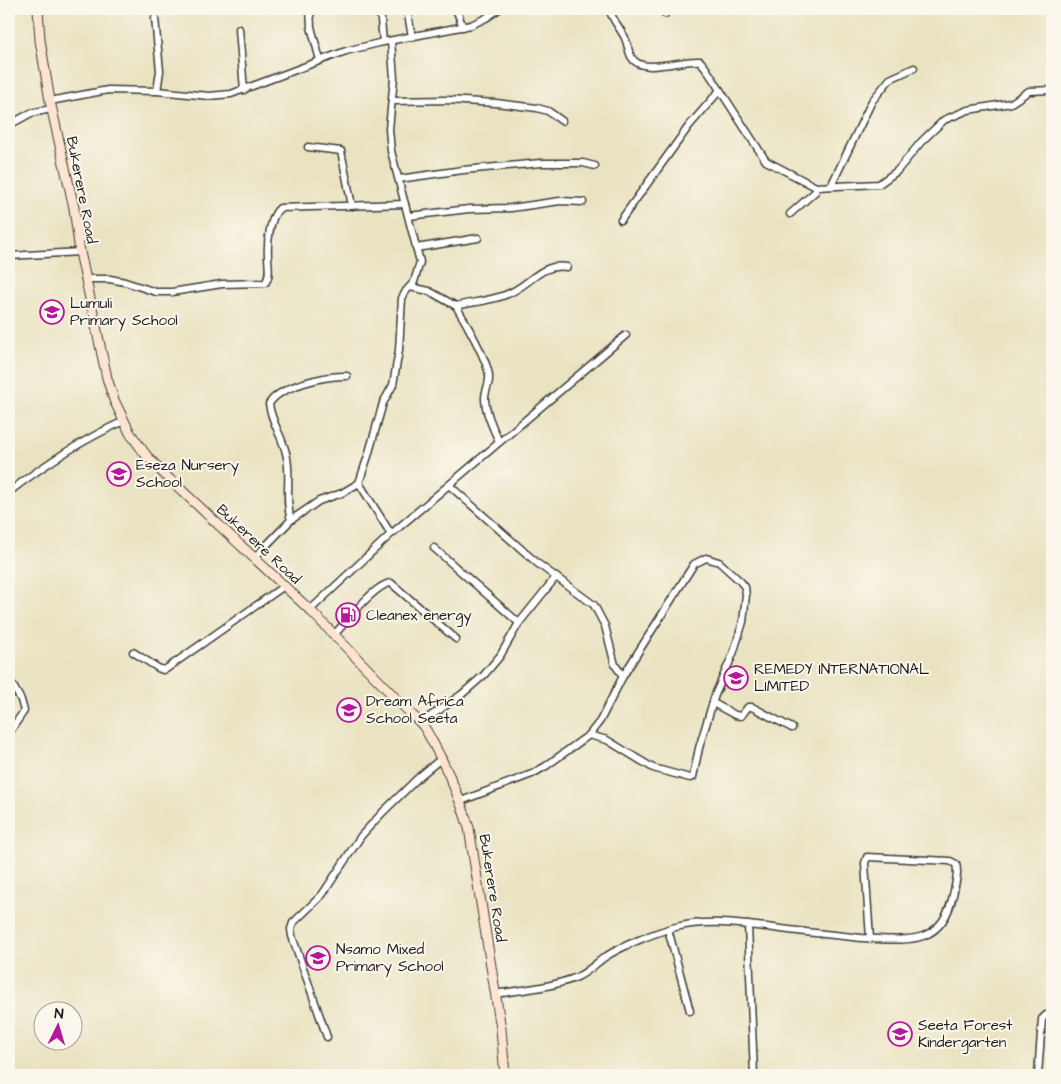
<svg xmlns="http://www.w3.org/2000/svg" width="1061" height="1084" font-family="'Architects Daughter',sans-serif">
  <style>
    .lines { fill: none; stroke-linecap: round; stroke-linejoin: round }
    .street-casing { stroke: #3b3a35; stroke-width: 9 }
    .secondary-casing { stroke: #3b3a35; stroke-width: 11 }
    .street { stroke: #fff; stroke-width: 6 }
    .secondary { stroke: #fde4d1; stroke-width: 9 }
    .labels { text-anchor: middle; stroke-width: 4; stroke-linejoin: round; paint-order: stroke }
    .street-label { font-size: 15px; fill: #1c1c1c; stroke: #fbf7ec }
    .poi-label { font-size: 15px; fill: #1c1c1c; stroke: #fbf7ec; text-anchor: start }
  </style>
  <rect width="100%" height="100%" fill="#fbf7ec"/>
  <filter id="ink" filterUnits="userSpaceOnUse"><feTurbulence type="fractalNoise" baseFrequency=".02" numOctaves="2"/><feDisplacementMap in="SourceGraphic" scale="10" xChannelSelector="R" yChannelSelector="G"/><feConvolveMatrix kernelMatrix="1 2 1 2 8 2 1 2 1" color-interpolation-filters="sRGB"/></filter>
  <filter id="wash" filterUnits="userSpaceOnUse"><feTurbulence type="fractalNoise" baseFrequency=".0096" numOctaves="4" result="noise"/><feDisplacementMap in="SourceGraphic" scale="20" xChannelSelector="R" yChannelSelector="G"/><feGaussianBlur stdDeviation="1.12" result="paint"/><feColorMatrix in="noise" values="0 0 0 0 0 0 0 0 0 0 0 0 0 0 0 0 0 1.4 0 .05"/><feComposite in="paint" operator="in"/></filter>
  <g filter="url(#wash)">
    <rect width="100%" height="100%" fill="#eae3c2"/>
  </g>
  <g filter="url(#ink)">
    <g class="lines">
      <g class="street-casing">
        <g id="street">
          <polyline points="310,9 311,27 320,60"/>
          <polyline points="380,9 383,42"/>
          <polyline points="407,9 412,37"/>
          <polyline points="456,9 463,27"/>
          <path d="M609 9C612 19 619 27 624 36 628 43 628 52 632 58 642 75 683 59 700 61L705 67 766 161 816 187V191L790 214"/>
          <polyline points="663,9 665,14"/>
          <polyline points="155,18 160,71 157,91"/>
          <polyline points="239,29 244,90"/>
          <polyline points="50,101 108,90 157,91 209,96 231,94 346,51 383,42 471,25 486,18 499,9"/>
          <polyline points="392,101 447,100 496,103 537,108 548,111 562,121"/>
          <polyline points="9,125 31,113 51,109"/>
          <polyline points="308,147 341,151 352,206"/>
          <polyline points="399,179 463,170 541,163 583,163 595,166"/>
          <polyline points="831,186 872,101 890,79 914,68"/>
          <polyline points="816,187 879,184 897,171 921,142 944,120 968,110 1011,103 1029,91 1052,90"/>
          <polyline points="409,216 469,209 511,208 560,201 583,202"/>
          <polyline points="621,220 689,126 720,90"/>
          <polyline points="416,248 478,238"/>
          <polyline points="9,256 80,252"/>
          <path d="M86 279H110L125 282 156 292H172L222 284 265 283C271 276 268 265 268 256 267 244 270 215 280 208L405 204"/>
          <path d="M410 287 429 291 456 306C472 302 490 301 505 295 531 286 538 263 567 267"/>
          <path d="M456 306C464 319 488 361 489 376 490 384 485 390 485 398 485 413 494 429 499 442"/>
          <polyline points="359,483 391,534"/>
          <polyline points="450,486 537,563 594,605 605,626 615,665 623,676"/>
          <path d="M9 492C45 464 82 440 124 421"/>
          <path d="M291 520C284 498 292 475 286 453 282 436 271 421 269 404 279 386 327 375 347 376"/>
          <polyline points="434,548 519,623"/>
          <polyline points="255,557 291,520 319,501 342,493 359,483 368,456 383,403 393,385 399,350 402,298 406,291 414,282 420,262 391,151 389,129 394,78 391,41"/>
          <polyline points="310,610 391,534 626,335"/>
          <path d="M334 635C345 623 375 584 391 583L456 639"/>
          <polyline points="133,652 158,668 163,670 166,669 284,586"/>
          <polyline points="9,679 21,700 24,711 9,733"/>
          <polyline points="713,703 735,715 741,716 748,707 752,707 792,728"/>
          <polyline points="422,722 461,695 484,675 500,656 519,623 556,577"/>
          <polyline points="461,801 532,774 546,766 589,735 600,721 623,676 694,564 706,558 719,562 740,581 745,587 746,595 743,622 733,654 715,695 699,748 693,777 690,778 653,768 607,740 589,735"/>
          <polyline points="748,925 754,1075"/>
          <polyline points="668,929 690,1011"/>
          <path d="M495 994C521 990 554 987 577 977 588 972 596 963 605 957 622 946 656 932 676 927 708 919 742 924 774 928 803 932 833 935 862 938 905 940 942 948 953 895 955 885 959 874 956 864L950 861 867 857 865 863 870 939"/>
          <polyline points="327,1037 292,936 291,929 293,923 322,895 361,836 383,812 420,776 442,758"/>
          <polyline points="1038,1075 1042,1019 1046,1015 1052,1015"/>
        </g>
      </g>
      <g class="secondary-casing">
        <path id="secondary" d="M38 9 40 40 50 101 74 208 80 252 107 378 114 400 130 433 146 455 163 473 310 610 413 716C423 723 426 730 432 741 447 769 460 797 469 828L501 1029 505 1075"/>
      </g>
      <use href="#street" class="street"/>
      <use href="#secondary" class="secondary"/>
    </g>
  </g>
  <defs>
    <g id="school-ring" transform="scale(1.25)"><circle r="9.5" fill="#fbf7ec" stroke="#b5179e" stroke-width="1.5"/><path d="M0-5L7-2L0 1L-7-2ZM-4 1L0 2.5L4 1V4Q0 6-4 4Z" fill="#b5179e"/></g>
    <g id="fuel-ring" transform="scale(1.25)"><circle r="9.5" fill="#fbf7ec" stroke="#b5179e" stroke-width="1.5"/><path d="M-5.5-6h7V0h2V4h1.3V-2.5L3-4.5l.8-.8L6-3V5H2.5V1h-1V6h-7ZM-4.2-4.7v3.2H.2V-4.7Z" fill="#b5179e"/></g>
  </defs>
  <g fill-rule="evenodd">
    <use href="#school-ring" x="52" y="312"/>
    <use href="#school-ring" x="119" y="474"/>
    <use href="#fuel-ring" x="348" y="615"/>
    <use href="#school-ring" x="736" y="678"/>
    <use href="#school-ring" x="349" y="710"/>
    <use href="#school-ring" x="318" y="958"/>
    <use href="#school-ring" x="900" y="1034"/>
  </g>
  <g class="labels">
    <g class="street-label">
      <text transform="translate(82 190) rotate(79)" y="5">Bukerere Road</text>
      <text transform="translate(259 544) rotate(43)" y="5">Bukerere Road</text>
      <text transform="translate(493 888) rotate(81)" y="5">Bukerere Road</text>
    </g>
    <g class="poi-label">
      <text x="70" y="308">Lumuli<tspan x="70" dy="17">Primary School</tspan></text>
      <text x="136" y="470">Eseza Nursery<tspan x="136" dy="17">School</tspan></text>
      <text x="366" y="620">Cleanex energy</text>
      <text x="754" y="674">REMEDY INTERNATIONAL<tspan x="754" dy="17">LIMITED</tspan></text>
      <text x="366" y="706">Dream Africa<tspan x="366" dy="17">School Seeta</tspan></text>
      <text x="336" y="954">Nsamo Mixed<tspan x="336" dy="17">Primary School</tspan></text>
      <text x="918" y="1030">Seeta Forest<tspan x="918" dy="17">Kindergarten</tspan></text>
    </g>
  </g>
  <rect width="1061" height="1084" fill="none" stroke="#fbf7ec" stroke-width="30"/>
  <g transform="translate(58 1026) rotate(5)"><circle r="24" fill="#fbf7ec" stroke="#a29f99"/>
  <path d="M0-4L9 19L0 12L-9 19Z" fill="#b5179e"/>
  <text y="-8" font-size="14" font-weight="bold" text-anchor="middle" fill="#1c1c1c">N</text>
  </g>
</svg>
